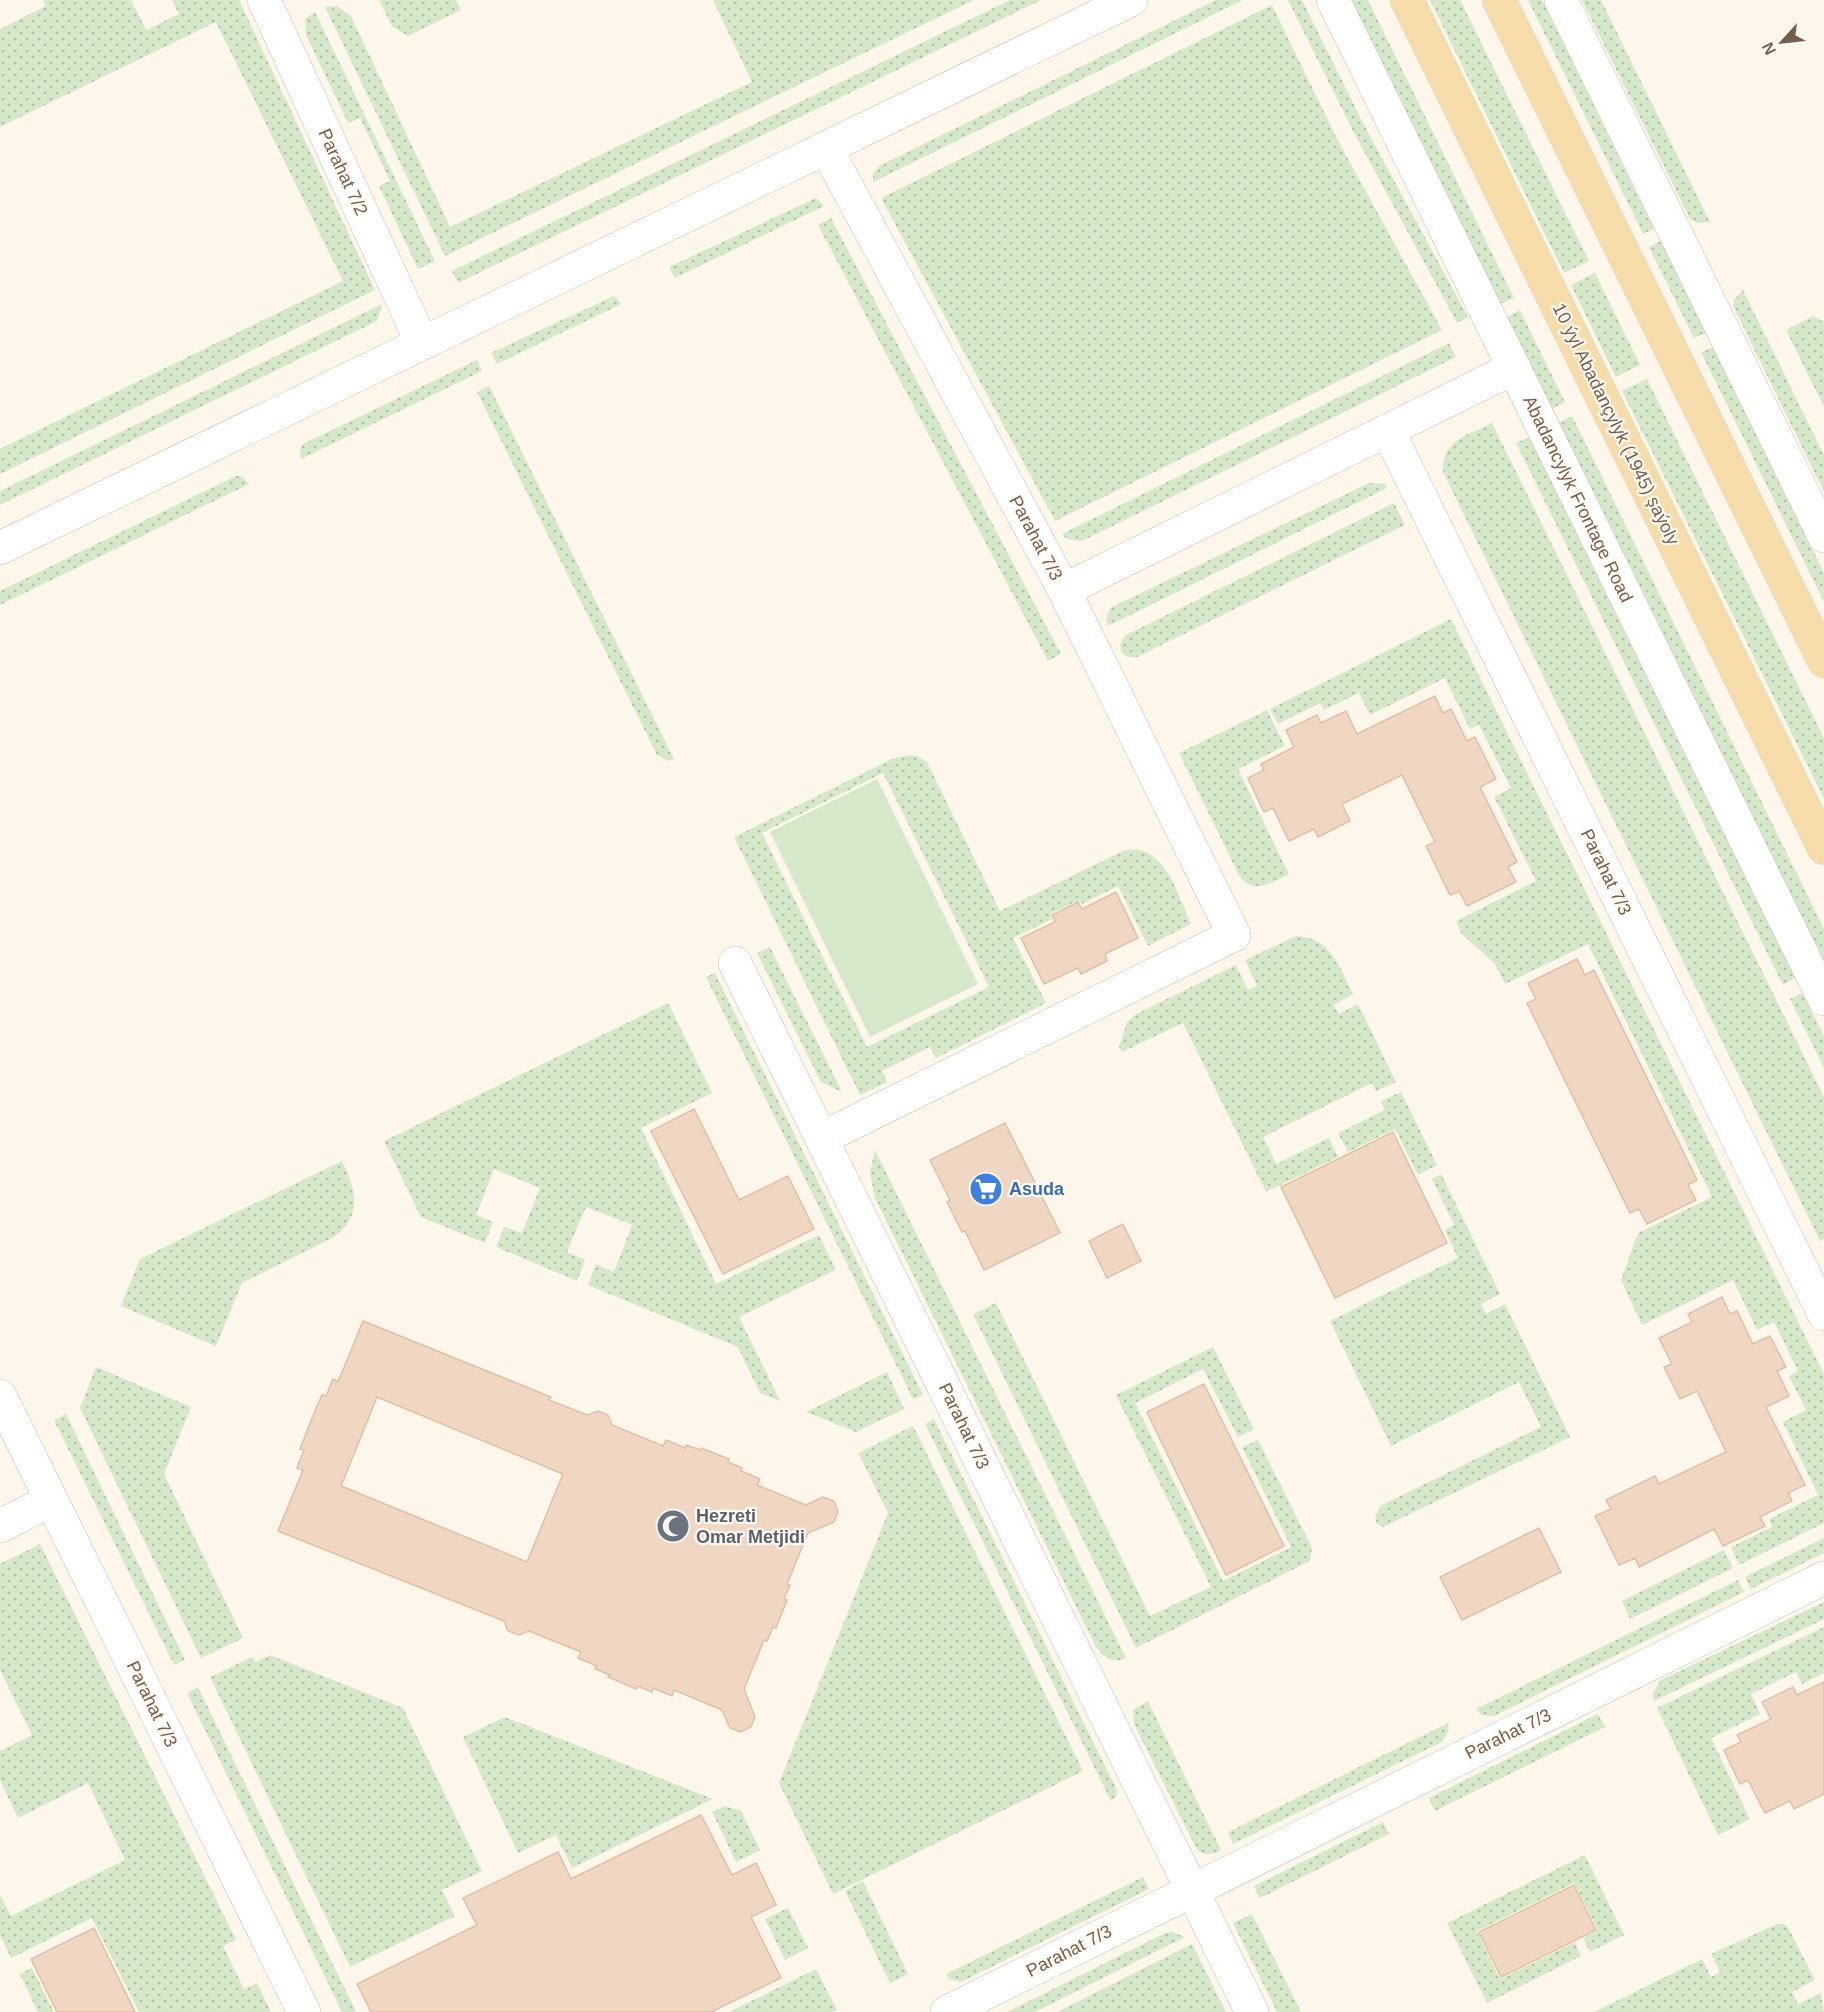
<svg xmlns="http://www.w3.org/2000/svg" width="1824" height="2012" font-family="Helvetica,sans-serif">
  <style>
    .green { fill: url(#green-dots); fill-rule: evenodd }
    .pitch { fill: #d5e9ca }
    .building { fill: #f0d7c4; stroke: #e1bfa5; stroke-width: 1.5; fill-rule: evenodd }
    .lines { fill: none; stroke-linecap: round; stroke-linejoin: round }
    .minor-casing { stroke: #cebfb1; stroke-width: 34 }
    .major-casing { stroke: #d9d2ce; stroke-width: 34 }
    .minor { stroke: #fff; stroke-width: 33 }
    .major { stroke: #f6dca8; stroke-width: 33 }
    .labels { text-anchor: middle; stroke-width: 4.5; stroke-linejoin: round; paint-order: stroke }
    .street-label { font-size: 18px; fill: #765e4f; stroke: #fefaf2 }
    .shop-label { font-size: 18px; font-weight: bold; fill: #366cbe; stroke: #fefaf2; text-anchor: start }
    .worship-label { font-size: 18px; font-weight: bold; fill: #5b616d; stroke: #fefaf2; text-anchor: start }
  </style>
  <defs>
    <pattern id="green-dots" width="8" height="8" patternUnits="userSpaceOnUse" patternTransform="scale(1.5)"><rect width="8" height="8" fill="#d5e9ca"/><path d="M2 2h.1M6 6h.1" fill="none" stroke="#b1c0a6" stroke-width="1.8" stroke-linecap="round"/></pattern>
  </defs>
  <rect width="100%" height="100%" fill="#fcf6eb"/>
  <g class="green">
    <polygon points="43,0 131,0 146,30 179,14 172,0 239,0 375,290 0,474 0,449 343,281 216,22 0,127 0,29 46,6"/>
    <polygon points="379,0 456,0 461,10 408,36 392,26"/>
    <polygon points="713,0 974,0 445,256 325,7 337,6 351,16 450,227 752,82"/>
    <polygon points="1010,0 1041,0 458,283 452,271"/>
    <polygon points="1216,0 1243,0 873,182 873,174 879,166"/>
    <polygon points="1288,0 1302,0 1364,125 1468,317 1457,323 1353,131"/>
    <polygon points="1350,0 1368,0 1514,298 1500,304"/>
    <polygon points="1430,0 1460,0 1589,261 1564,273"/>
    <polygon points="1528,0 1542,0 1654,229 1643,234"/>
    <polygon points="1582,0 1601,0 1710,222 1698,223 1690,219"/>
    <polygon points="1272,5 1337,139 1442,330 1055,521 881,198"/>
    <polygon points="315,12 435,261 418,269 379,186 390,181 360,118 348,123 306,35 305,19"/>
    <polygon points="816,198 824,206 675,278 669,267"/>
    <polygon points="831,218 1061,654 1048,661 818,225"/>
    <polygon points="1661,241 1706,333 1694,338 1649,247"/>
    <polygon points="1595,273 1640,365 1616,377 1571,285"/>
    <polygon points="1743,290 1824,455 1824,492 1733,306 1734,300"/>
    <polygon points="614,296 621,304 497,364 491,353"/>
    <polygon points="382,304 377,321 0,505 0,491"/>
    <polygon points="1520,310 1565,402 1552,409 1506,317"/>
    <polygon points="1813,316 1824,322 1824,407 1786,330"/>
    <polygon points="1449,343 1456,357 1082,541 1067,539 1062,534"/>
    <polygon points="1713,347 1824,573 1824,602 1701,352"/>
    <polygon points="477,360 482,371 301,459 300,449 303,444"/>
    <polygon points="1647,379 1824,738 1824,799 1622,391"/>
    <polygon points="489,386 674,759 669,761 657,755 477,392"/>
    <polygon points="1572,416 1824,929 1824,963 1558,423"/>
    <path d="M1492 423 1824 1097V1239L1820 1241 1443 472C1442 439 1467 436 1492 423Z"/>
    <polygon points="1529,437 1795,978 1783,985 1516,443"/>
    <polygon points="236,476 241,476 249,484 0,605 0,591"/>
    <polygon points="1369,483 1385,484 1387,488 1108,626 1106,621 1110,608"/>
    <path d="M1394 503 1405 525 1137 657C1121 660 1115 646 1126 635Z"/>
    <polygon points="1451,619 1824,1374 1824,1523 1739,1565 1731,1547 1772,1527 1769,1519 1818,1495 1783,1422 1806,1410 1789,1376 1798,1371 1774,1322 1757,1330 1733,1280 1642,1325 1621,1280 1638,1233 1712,1197 1588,944 1505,984 1495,964 1461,933 1456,921 1536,881 1494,797 1511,788 1479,725 1470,729 1445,678 1370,715 1359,693 1324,710 1320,703 1278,724 1270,709"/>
    <path d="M1267 710 1285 746 1238 769 1289 874C1270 883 1253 896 1239 875L1179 753Z"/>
    <path d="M910 755 917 756 927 762 1000 911 1123 851C1164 840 1178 896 1191 924L1148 946 1118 886 1082 904 1079 900 1050 914 1052 919 1013 938 1046 1003 936 1058 930 1047 882 1071 887 1082 860 1095 734 837 892 759ZM883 773 989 987 867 1047 762 833Z"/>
    <path d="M1296 936C1331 937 1339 967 1353 994L1334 1005 1339 1014 1358 1004 1396 1082 1376 1091 1372 1083 1263 1137 1276 1164 1329 1138 1338 1157 1266 1192 1183 1023 1122 1052 1119 1047 1127 1022 1136 1014 1236 965 1248 990 1257 986 1245 960Z"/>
    <polygon points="770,947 842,1092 821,1082 757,953"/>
    <polygon points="715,973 923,1395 913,1399 706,977"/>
    <polygon points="1802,993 1824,1036 1824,1068 1790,999"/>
    <polygon points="668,1003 712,1093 641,1128 716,1284 819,1235 836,1270 739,1317 780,1401 760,1393 738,1347 588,1285 596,1264 614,1272 632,1225 586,1207 567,1252 585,1260 577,1281 496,1247 504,1227 522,1233 540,1188 494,1169 476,1215 493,1222 485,1243 421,1217 384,1141"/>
    <polygon points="1401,1092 1437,1165 1418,1175 1395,1129 1348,1152 1338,1133 1385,1110 1381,1101"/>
    <path d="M875 1150 1126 1658C1112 1664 1106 1659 1096 1647L875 1198 870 1173Z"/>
    <path d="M342 1161C356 1189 363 1216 334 1237L242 1283 216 1346 121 1306 140 1259Z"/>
    <polygon points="1441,1174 1500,1294 1481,1304 1486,1314 1505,1304 1570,1437 1383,1527 1377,1524 1375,1517 1380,1506 1541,1427 1519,1382 1391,1446 1330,1321 1458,1258 1445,1230 1454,1225 1432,1179"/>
    <polygon points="996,1303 1150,1616 1211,1587 1116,1395 1213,1347 1254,1429 1238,1437 1203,1369 1135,1403 1223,1581 1291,1547 1242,1447 1258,1440 1312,1548 1310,1561 1136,1648 973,1314"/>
    <polygon points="96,1367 191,1407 164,1474 243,1638 201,1658 80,1408"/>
    <polygon points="887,1372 904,1409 856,1432 806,1412"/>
    <polygon points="66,1414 185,1660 174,1665 54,1420"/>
    <polygon points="934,1419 1116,1788 1117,1795 1111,1801 925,1424"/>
    <polygon points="913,1426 1083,1771 833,1894 779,1783 888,1513 858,1453"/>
    <polygon points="1824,1538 1824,1553 1751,1589 1745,1577"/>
    <polygon points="40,1544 236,1940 223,1946 244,1989 257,1983 271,2012 139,2012 92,1918 11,1958 0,1935 0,1895 11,1916 125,1860 88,1783 18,1818 0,1780 0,1751 32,1735 0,1670 0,1564"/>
    <polygon points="1724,1550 1733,1568 1630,1619 1622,1601"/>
    <polygon points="1738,1580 1744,1592 1494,1716 1481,1715 1476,1709"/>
    <polygon points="1824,1602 1824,1619 1654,1701 1653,1693 1661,1680"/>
    <polygon points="1824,1627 1824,1673 1802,1684 1796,1672 1751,1694 1760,1714 1711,1738 1750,1819 1718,1835 1657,1708"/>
    <polygon points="270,1655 403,1708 482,1871 442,1890 455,1916 350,1967 210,1677 252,1657 256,1662"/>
    <polygon points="198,1687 356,2012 342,2012 187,1693"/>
    <path d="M1148 1701 1221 1850C1211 1855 1204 1857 1196 1848L1134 1724 1133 1710Z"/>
    <polygon points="1598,1714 1605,1727 1435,1811 1429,1798"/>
    <polygon points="505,1717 713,1799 572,1868 556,1835 518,1853 463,1737"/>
    <polygon points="1448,1723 1449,1730 1442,1742 1233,1844 1228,1832"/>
    <polygon points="725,1806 741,1811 760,1850 736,1862 712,1812"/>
    <polygon points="1383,1822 1389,1834 1260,1898 1254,1886"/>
    <polygon points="1585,1855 1624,1935 1590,1952 1583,1938 1598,1930 1574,1883 1477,1931 1500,1979 1575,1942 1581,1956 1487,2003 1447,1923"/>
    <polygon points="1143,1877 1149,1889 961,1982 949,1979 946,1974"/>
    <polygon points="863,1881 908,1974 890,1983 845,1891"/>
    <polygon points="788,1908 808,1948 785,1960 765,1919"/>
    <polygon points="1252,1914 1301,2012 1277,2012 1233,1923"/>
    <polygon points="1777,1924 1784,1924 1789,1929 1815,1980 1792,1992 1798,2004 1821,1993 1824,2012 1594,2012 1702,1959 1711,1977 1720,1972 1711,1954"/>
    <polygon points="1172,1932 1185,1937 1035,2012 1007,2012 1165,1933"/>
    <polygon points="1192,1944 1226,2012 1057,2012"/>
    <polygon points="32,1968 54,2012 38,2012 20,1974"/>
    <polygon points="816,1969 837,2010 832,2012 729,2012"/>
  </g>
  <polygon class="pitch" points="877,779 978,984 870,1037 770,832"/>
  <g class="building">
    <polygon points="1435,696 1443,713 1451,709 1467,741 1475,737 1496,779 1480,787 1517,862 1508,867 1516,882 1467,906 1459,891 1450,895 1426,846 1435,842 1402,775 1342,804 1350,821 1318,837 1314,829 1289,841 1273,808 1264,812 1248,778 1264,770 1261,764 1294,747 1286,730 1317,715 1321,723 1346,711 1357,734"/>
    <polygon points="1116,892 1138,938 1105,954 1107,961 1081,974 1078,968 1044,984 1021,938 1055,922 1052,915 1078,902 1082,909"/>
    <polygon points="1577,959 1585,975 1594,970 1697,1180 1688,1185 1696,1200 1647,1224 1639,1209 1630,1213 1527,1003 1536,999 1528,983"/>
    <polygon points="694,1109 739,1200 788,1176 814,1229 723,1274 651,1131"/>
    <polygon points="1005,1123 1060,1233 984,1270 965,1231 962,1232 947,1202 950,1200 930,1160"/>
    <polygon points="1393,1132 1447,1243 1335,1298 1281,1187"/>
    <polygon points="1123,1224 1141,1261 1107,1278 1089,1241"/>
    <polygon points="1722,1297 1730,1314 1737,1311 1753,1344 1770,1336 1786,1367 1777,1371 1789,1396 1766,1407 1805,1485 1788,1493 1792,1501 1760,1517 1765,1526 1723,1546 1714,1529 1639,1567 1635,1558 1619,1565 1595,1516 1611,1509 1606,1500 1655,1476 1659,1484 1726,1452 1697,1391 1680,1399 1664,1367 1672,1364 1659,1338 1692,1322 1688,1314"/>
    <path d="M363 1321 551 1397 549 1400 587 1415 598 1411 608 1415 612 1425 663 1446 666 1440 685 1448 686 1445 700 1450 701 1448 729 1459 728 1462 742 1468 741 1471 760 1479 757 1485 806 1505 823 1497 834 1501 838 1512 834 1522 808 1533 787 1584 790 1585 784 1599 787 1600 776 1628 773 1627 767 1641 764 1640 744 1689 755 1717 751 1727 740 1732 730 1728 722 1710 674 1690 672 1696 653 1688 652 1692 637 1686 636 1689 608 1677 610 1675 595 1669 597 1666 578 1658 581 1652 529 1631 519 1635 508 1631 504 1621 278 1531 303 1470 297 1468 304 1450 300 1449 316 1408 322 1395 326 1396 333 1379 338 1382ZM377 1397 563 1474 527 1562 341 1486Z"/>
    <polygon points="1204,1384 1284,1546 1226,1575 1147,1412"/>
    <polygon points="1539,1528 1561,1572 1462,1620 1440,1577"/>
    <polygon points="1824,1682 1824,1794 1794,1809 1790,1801 1765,1813 1748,1780 1740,1784 1724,1750 1741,1742 1737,1735 1771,1719 1762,1702 1793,1687 1797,1695"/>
    <polygon points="701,1815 732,1875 756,1863 776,1905 751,1917 781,1978 711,2012 371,2012 357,1984 477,1925 463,1898 558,1852 571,1879"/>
    <polygon points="1574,1885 1596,1930 1501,1977 1479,1932"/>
    <polygon points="94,1928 135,2012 57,2012 31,1959"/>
  </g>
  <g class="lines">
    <g class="minor-casing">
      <g id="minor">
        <polyline points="264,0 422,343"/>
        <polyline points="1333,0 1824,999"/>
        <polyline points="1561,0 1824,536"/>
        <polyline points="1388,431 1824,1314"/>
        <polyline points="0,548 1131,0"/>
        <polyline points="1064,590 1514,368"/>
        <polyline points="735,963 1252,2012"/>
        <polyline points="822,1138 1234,935 1064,590 826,148"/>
        <polyline points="0,1396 304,2012"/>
        <polyline points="0,1526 51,1500"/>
        <polyline points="947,2012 1824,1578"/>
      </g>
    </g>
    <g class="major-casing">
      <g id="major">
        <polyline points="1407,0 1824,848"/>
        <polyline points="1499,0 1824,661"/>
      </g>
    </g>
    <use href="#minor" class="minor"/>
    <use href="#major" class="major"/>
  </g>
  <defs>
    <g id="supermarket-disc" transform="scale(1.725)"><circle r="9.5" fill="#3f7fe0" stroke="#fefaf2"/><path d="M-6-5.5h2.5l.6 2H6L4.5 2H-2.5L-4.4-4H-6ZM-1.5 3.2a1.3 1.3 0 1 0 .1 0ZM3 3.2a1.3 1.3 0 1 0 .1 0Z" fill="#fff"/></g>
    <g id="mosque-disc" transform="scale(1.725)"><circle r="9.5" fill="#6b7280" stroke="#fefaf2"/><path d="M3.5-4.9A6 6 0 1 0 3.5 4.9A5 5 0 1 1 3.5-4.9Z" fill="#fff"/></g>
  </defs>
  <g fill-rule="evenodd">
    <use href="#supermarket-disc" x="986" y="1189"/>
    <use href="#mosque-disc" x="673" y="1526"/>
  </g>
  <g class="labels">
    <g class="street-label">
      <text transform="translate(343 172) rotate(65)" y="6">Parahat 7/2</text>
      <text transform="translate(1616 424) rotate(64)" y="6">10 ýyl Abadançylyk (1945) şaýoly</text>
      <text transform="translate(1578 499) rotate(64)" y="6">Abadancylyk Frontage Road</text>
      <text transform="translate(1036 538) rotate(62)" y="6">Parahat 7/3</text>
      <text transform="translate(1606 872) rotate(64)" y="6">Parahat 7/3</text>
      <text transform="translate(964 1426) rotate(64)" y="6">Parahat 7/3</text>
      <text transform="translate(152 1704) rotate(64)" y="6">Parahat 7/3</text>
      <text transform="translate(1508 1734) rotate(-26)" y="6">Parahat 7/3</text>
      <text transform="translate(1069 1951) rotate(-27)" y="6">Parahat 7/3</text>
    </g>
    <g class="shop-label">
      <text x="1009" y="1195">Asuda</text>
    </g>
    <g class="worship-label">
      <text x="696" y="1522">Hezreti<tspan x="696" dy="21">Omar Metjidi</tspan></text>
    </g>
  </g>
  <g transform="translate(1782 42) rotate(243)" stroke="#fefaf2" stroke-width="4.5" paint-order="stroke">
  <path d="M0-4.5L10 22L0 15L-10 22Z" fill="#765e4f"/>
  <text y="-9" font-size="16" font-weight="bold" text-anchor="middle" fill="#765e4f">N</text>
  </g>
</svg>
